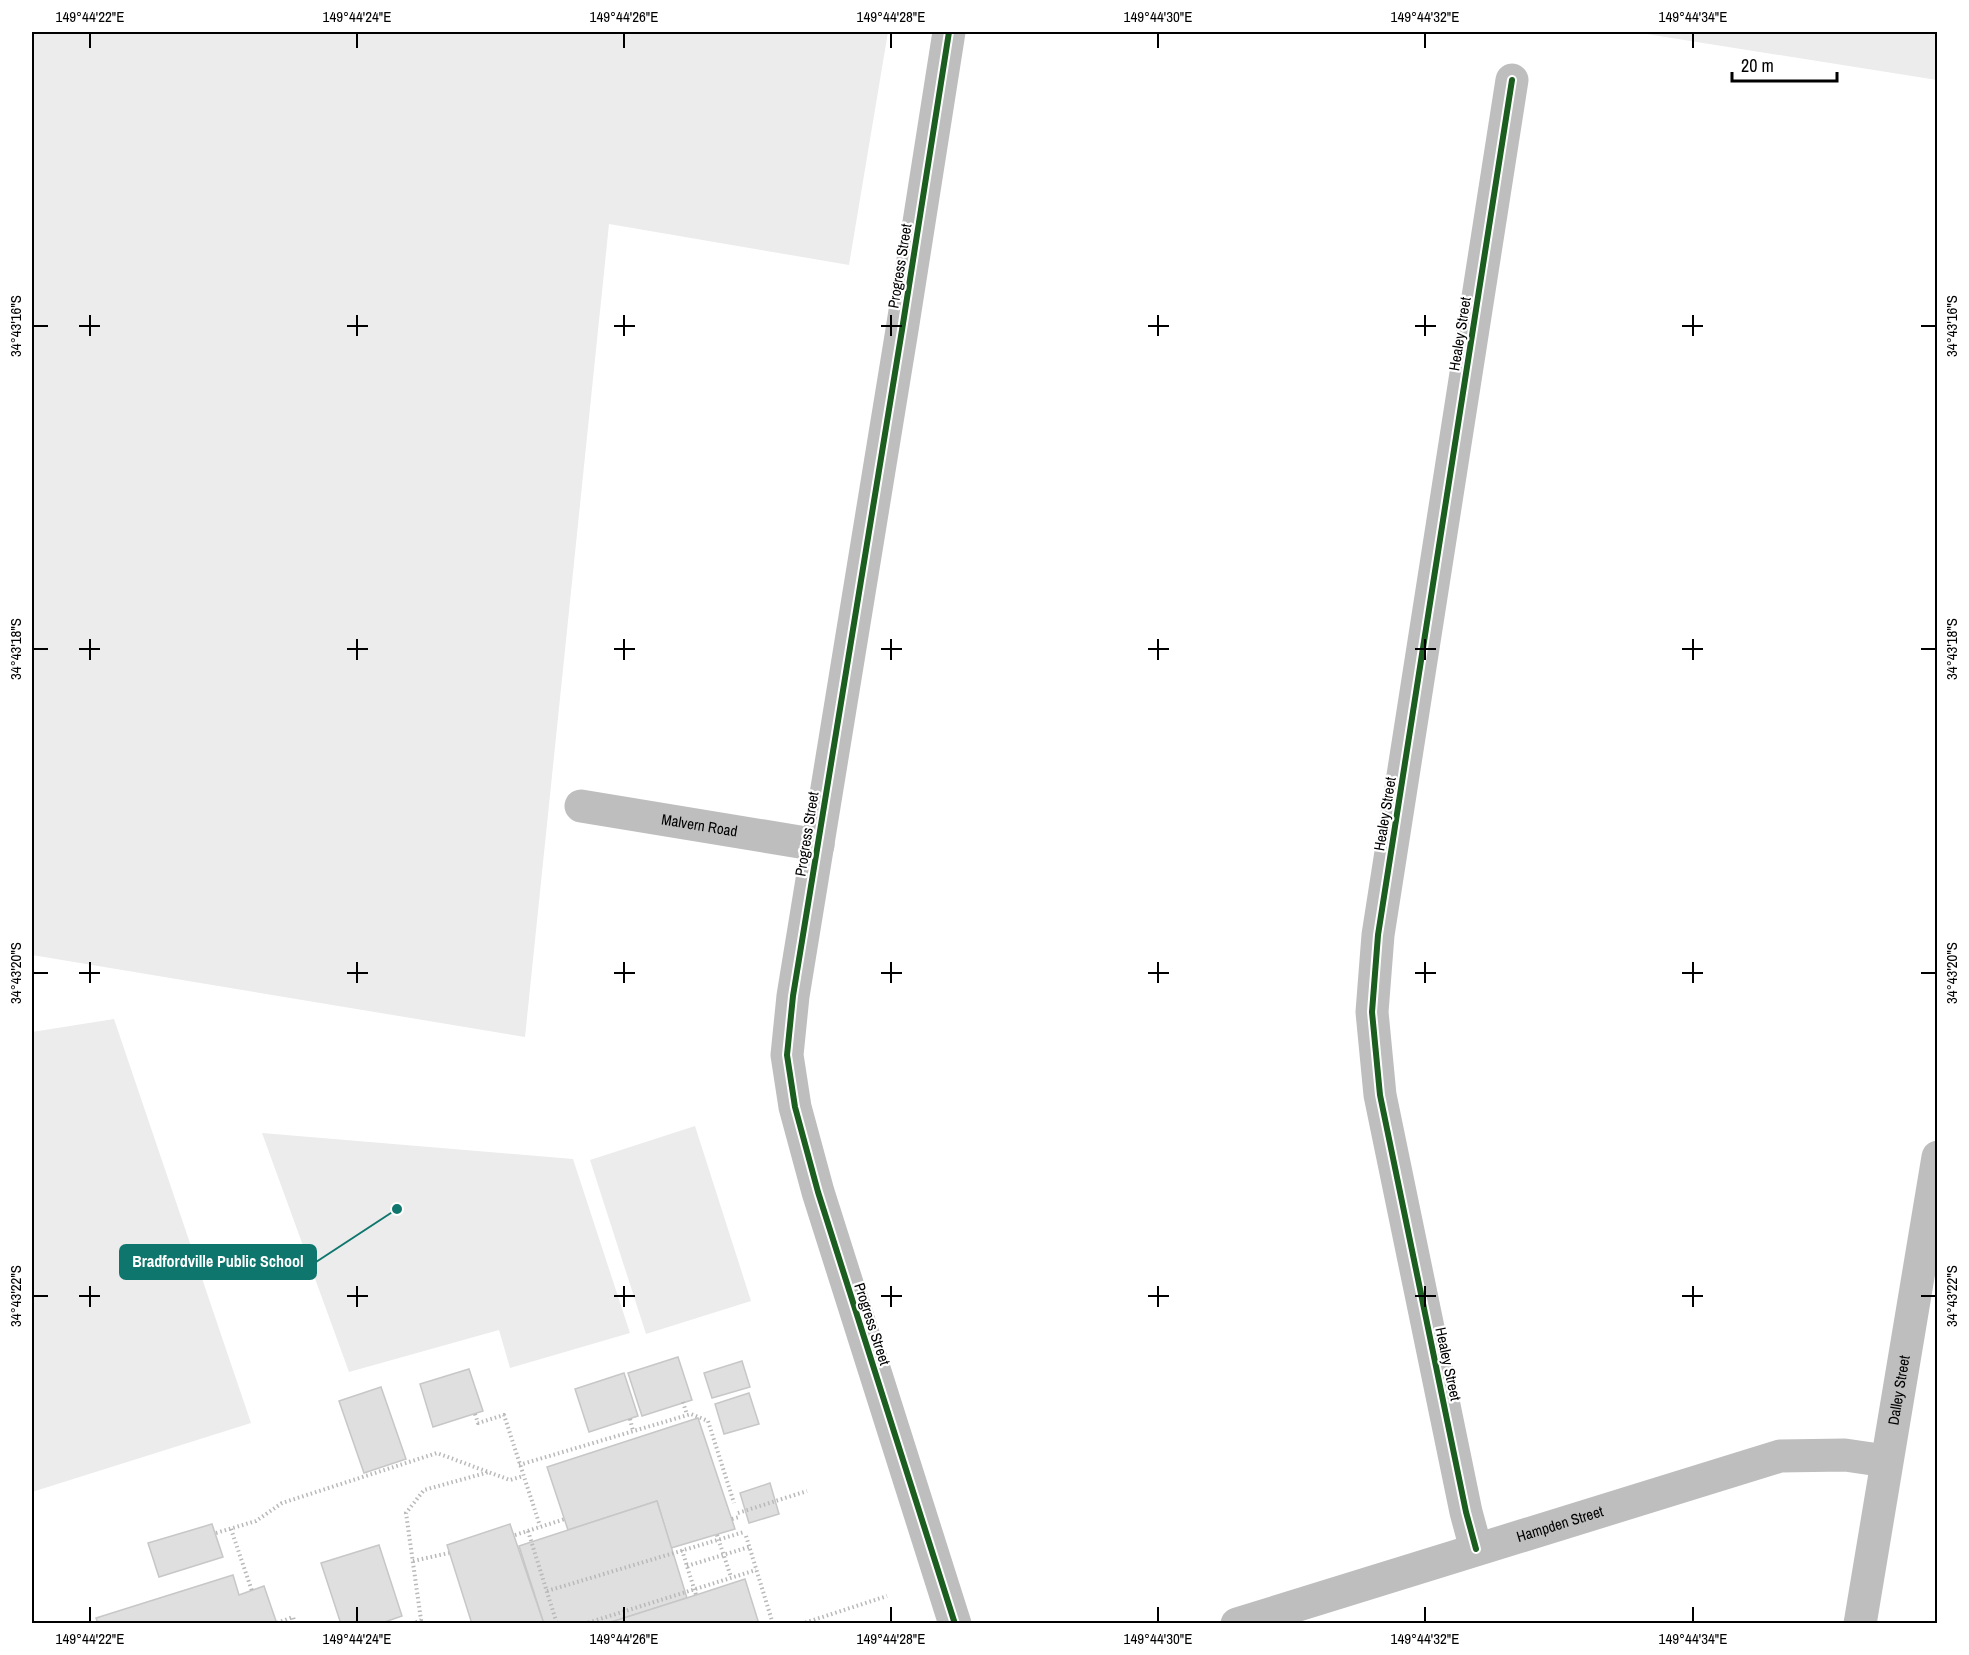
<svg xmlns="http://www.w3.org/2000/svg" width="1969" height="1655" font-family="'Archivo Narrow',sans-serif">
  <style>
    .green { fill: #ececec }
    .building { fill: #dfdfdf; stroke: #c7c7c7; stroke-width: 1.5 }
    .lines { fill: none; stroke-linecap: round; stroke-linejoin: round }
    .path { stroke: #b9b9b9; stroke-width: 4; stroke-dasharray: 1.5 3; stroke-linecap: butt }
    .minor { stroke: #bebebe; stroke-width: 33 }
    .cycleway-casing { stroke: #fff; stroke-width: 10 }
    .cycleway { stroke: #1b5e20; stroke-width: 6 }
    .ticks { fill: none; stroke: #000; stroke-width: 2 }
    .labels { text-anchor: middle; stroke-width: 4.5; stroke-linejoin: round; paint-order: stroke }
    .street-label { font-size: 15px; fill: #000; stroke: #fff }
    .leader { fill: none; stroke: #0f766e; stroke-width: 2 }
    .callout-dot { fill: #0f766e; stroke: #fff; stroke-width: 2 }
    .callout { fill: #0f766e; stroke: #0f766e; stroke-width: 2 }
    .callout-label { font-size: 16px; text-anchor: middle; font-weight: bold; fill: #fff }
    .neatline { fill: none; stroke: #000; stroke-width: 2 }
    .ticks-label { font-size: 15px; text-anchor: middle; fill: #000 }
  </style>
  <rect width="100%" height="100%" fill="#fff"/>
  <g class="green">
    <polygon points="32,32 888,32 849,265 609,224 525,1037 32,955"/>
    <polygon points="1634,32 1937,32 1937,80"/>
    <polygon points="114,1019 251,1423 32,1492 32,1032"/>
    <polygon points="695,1126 751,1301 646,1334 590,1160"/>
    <polygon points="262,1133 573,1159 630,1333 510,1368 499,1330 349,1372"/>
  </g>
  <g class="building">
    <polygon points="678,1357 692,1400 642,1416 628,1373"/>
    <polygon points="742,1361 750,1387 712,1398 704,1373"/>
    <polygon points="469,1369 483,1411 433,1427 420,1384"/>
    <polygon points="624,1373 638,1416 589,1432 575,1389"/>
    <polygon points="381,1387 406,1459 364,1473 339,1401"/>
    <polygon points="749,1393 759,1424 724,1434 715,1404"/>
    <polygon points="698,1418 735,1529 671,1548 657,1501 568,1530 547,1467"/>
    <polygon points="770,1483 779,1514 749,1523 740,1493"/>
    <polygon points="657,1501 687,1598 605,1624 544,1624 519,1546"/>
    <polygon points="212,1524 223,1557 159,1577 148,1543"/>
    <polygon points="510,1524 544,1624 472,1624 447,1545"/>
    <polygon points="379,1545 402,1616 379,1624 341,1624 321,1563"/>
    <polygon points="233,1575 239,1595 264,1586 277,1624 98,1624 96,1618"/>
    <polygon points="745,1579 759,1624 605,1624 696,1595"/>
  </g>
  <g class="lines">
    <g class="path">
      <polyline points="683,1402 687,1415"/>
      <polyline points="475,1414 478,1423 504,1415 540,1526"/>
      <polyline points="630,1419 633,1431"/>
      <polyline points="519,1465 691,1414 708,1421 734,1503"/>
      <polyline points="738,1513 807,1491"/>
      <polyline points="732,1519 739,1517"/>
      <polyline points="231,1529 252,1591"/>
      <polyline points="528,1531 557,1624"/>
      <polyline points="216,1533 256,1521 282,1503 437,1453 510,1480 523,1476"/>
      <polyline points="515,1535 565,1519"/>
      <polyline points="717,1535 731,1577"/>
      <polyline points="746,1536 773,1624"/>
      <polyline points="682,1550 696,1595"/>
      <polyline points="413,1561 449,1553"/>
      <polyline points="687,1566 749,1547"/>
      <polyline points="547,1591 744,1532"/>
      <polyline points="277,1623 293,1617 295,1624"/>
      <polyline points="412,1624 421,1620 406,1513 424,1490 489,1472"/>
      <polyline points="584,1624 756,1570"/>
      <polyline points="801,1624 887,1596"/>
    </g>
    <g class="minor">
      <polyline points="949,32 902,330 793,996 787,1055 795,1107 818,1192 955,1624"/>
      <path id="s1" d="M581 806 818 845"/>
      <polyline points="1476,1549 1466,1512 1380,1095 1372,1012 1378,935 1512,80"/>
      <path id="s2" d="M1237 1624 1780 1456 1845 1455 1886 1461"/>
      <path id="s3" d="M1860 1624 1938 1157"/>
    </g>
    <g class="cycleway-casing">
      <g id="cycleway">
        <polyline points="949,32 902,330 793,996 787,1055 795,1107 818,1192 955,1624"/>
        <polyline points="1476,1549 1466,1512 1380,1095 1372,1012 1378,935 1512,80"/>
      </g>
    </g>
    <use href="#cycleway" class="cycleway"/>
  </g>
  <path class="ticks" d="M90 33V48M357 33V48M624 33V48M891 33V48M1158 33V48M1425 33V48M1693 33V48M90 315V336M357 315V336M624 315V336M891 315V336M1158 315V336M1425 315V336M1693 315V336M33 326H48M79 326H100M347 326H368M614 326H635M881 326H902M1148 326H1169M1415 326H1436M1682 326H1703M1921 326H1936M90 639V660M357 639V660M624 639V660M891 639V660M1158 639V660M1425 639V660M1693 639V660M33 649H48M79 649H100M347 649H368M614 649H635M881 649H902M1148 649H1169M1415 649H1436M1682 649H1703M1921 649H1936M90 962V983M357 962V983M624 962V983M891 962V983M1158 962V983M1425 962V983M1693 962V983M33 973H48M79 973H100M347 973H368M614 973H635M881 973H902M1148 973H1169M1415 973H1436M1682 973H1703M1921 973H1936M90 1286V1307M357 1286V1307M624 1286V1307M891 1286V1307M1158 1286V1307M1425 1286V1307M1693 1286V1307M33 1296H48M79 1296H100M347 1296H368M614 1296H635M881 1296H902M1148 1296H1169M1415 1296H1436M1682 1296H1703M1921 1296H1936M90 1607V1622M357 1607V1622M624 1607V1622M891 1607V1622M1158 1607V1622M1425 1607V1622M1693 1607V1622"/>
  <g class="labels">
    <g class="street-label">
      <text transform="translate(900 266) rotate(-81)" y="5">Progress Street</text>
      <text transform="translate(1460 334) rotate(-81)" y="5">Healey Street</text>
      <text transform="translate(1385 814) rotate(-81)" y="5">Healey Street</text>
      <text dy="5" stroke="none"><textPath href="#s1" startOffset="120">Malvern Road</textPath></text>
      <text transform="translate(807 834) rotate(-81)" y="5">Progress Street</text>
      <text transform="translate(872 1324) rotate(72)" y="5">Progress Street</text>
      <text transform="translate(1448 1364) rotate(78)" y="5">Healey Street</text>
      <text dy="5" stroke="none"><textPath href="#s3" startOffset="237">Dalley Street</textPath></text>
      <text dy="5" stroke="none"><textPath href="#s2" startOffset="338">Hampden Street</textPath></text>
    </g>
  </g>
  <path class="leader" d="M397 1209L316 1262"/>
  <circle class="callout-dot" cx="397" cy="1209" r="6"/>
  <rect class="callout" x="120" y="1245" width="196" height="34" rx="6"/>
  <g class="callout-label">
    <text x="218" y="1267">Bradfordville Public School</text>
  </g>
  <rect width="1969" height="1655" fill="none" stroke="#ffffff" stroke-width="66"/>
  <path d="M1732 72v9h105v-9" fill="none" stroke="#000000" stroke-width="3"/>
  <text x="1741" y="72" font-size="18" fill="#000000" stroke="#ffffff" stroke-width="4.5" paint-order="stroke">20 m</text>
  <rect x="33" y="33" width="1903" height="1589" class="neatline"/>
  <g class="ticks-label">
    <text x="90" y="22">149°44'22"E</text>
    <text x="357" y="22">149°44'24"E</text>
    <text x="624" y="22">149°44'26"E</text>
    <text x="891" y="22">149°44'28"E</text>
    <text x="1158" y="22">149°44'30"E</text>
    <text x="1425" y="22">149°44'32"E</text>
    <text x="1693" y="22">149°44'34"E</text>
    <text transform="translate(16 326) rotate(-90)" y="5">34°43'16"S</text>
    <text transform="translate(1952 326) rotate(-90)" y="5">34°43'16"S</text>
    <text transform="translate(16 649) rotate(-90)" y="5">34°43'18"S</text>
    <text transform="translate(1952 649) rotate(-90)" y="5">34°43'18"S</text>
    <text transform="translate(16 973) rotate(-90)" y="5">34°43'20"S</text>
    <text transform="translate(1952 973) rotate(-90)" y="5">34°43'20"S</text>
    <text transform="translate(16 1296) rotate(-90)" y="5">34°43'22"S</text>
    <text transform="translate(1952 1296) rotate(-90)" y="5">34°43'22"S</text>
    <text x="90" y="1644">149°44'22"E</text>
    <text x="357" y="1644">149°44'24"E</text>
    <text x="624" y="1644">149°44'26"E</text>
    <text x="891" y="1644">149°44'28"E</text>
    <text x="1158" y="1644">149°44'30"E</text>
    <text x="1425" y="1644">149°44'32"E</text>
    <text x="1693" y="1644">149°44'34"E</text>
  </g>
</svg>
